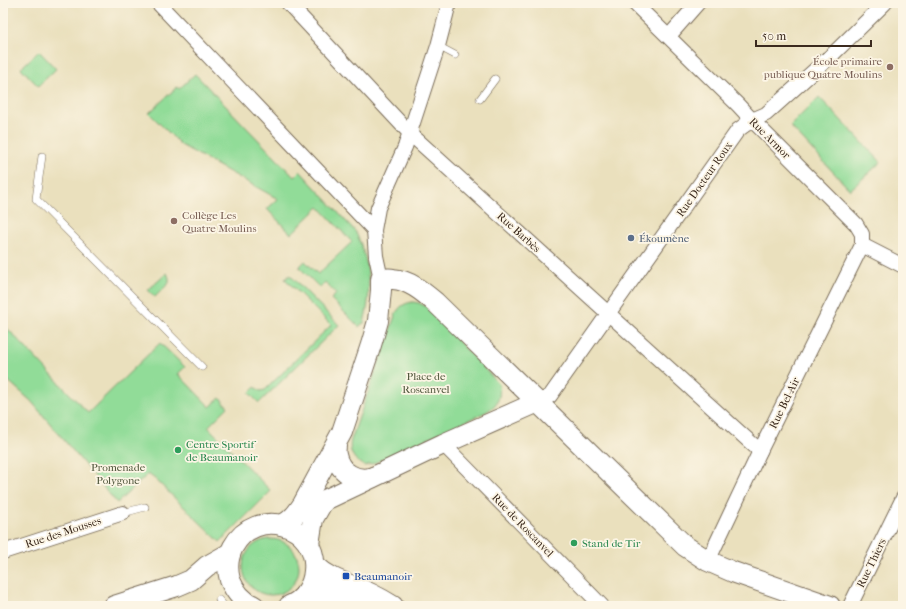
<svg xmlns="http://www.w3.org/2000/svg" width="906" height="609" font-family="'IM FELL French Canon',serif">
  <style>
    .green { fill: #91dc98; stroke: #66835b }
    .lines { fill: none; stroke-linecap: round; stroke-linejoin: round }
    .lane-casing { stroke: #786a56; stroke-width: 8 }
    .street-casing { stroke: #786a56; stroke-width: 16 }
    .secondary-casing { stroke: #786a56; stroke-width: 22 }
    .lane { stroke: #fff; stroke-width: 7 }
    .street { stroke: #fff; stroke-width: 14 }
    .secondary { stroke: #fff; stroke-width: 20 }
    .education-dot { fill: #8d6e63; stroke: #fcf5e5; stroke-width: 1.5 }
    .service-dot { fill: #5c6f8a; stroke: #fcf5e5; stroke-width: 1.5 }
    .leisure-dot { fill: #2e9e5b; stroke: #fcf5e5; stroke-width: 1.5 }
    .transit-dot { fill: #1a4fb4; stroke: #fcf5e5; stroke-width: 1.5 }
    .labels { text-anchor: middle; stroke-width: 3.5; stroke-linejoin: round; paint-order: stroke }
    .education-label { font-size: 11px; fill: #785e54; stroke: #fcf5e5; text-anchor: end }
    .street-label { font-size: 11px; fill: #3b2a1e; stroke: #fcf5e5 }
    .service-label { font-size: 11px; fill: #4e5e75; stroke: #fcf5e5; text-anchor: start }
    .park-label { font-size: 11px; fill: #50563c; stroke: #fcf5e5 }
    .leisure-label { font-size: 11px; fill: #27864d; stroke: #fcf5e5; text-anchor: start }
    .transit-label { font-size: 11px; fill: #164399; stroke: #fcf5e5; text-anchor: start }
  </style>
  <rect width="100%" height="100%" fill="#fcf5e5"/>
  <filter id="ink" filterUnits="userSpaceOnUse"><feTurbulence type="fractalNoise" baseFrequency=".025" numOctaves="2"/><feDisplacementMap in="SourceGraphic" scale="8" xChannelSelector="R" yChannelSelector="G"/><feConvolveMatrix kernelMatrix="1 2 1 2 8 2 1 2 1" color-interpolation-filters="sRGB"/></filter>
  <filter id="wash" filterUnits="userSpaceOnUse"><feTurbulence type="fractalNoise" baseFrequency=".012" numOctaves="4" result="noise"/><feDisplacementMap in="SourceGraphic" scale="16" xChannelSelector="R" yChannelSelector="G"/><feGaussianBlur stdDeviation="0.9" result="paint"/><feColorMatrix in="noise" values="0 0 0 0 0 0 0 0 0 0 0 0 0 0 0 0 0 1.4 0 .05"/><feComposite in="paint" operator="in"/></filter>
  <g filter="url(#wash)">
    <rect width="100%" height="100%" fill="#eae0bd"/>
    <g class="green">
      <polygon points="39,51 56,69 38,86 21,68"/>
      <path d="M195 74 294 177 300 171 355 231C368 256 372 286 366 314 365 316 365 320 364 323 362 324 360 325 359 327L331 299 336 294 325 282 320 288 299 267 305 261 318 274 352 242 319 207 291 234 267 209 278 199 181 145 149 113 177 87 179 89Z"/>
      <polygon points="819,97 881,162 850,190 790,126"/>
      <polygon points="167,273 169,278 169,283 155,297 148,290"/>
      <polygon points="290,275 339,325 259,403 249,393 255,387 260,391 265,390 331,325 285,279"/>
      <path d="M413 302 419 303 425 306 499 384C501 398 498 405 486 412L372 464 364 466C354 460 348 452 351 440L396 313C400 306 405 303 413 302Z"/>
      <polygon points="3,324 88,413 160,343 185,367 178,374 210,407 220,398 228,407 208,427 271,491 220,542 155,479 148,474 117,503 31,401 3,376"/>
      <circle cx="271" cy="567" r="28"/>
    </g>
  </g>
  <g filter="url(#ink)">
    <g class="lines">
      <g class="lane-casing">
        <g id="lane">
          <polyline points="438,46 455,55"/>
          <polyline points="480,99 495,79"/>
          <polyline points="42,156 36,199 202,367"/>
          <polyline points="123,513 145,507"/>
          <polyline points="219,600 224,606"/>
        </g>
      </g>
      <g class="street-casing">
        <g id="street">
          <polyline points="158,3 374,230"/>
          <polyline points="288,3 403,126 416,139 760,451"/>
          <polyline points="634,3 738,105 752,120 856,224 862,234 862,245 903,266"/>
          <polyline points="669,36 698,3"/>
          <polyline points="381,279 376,256 374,230 378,208 405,147 410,132 438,46 445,19 449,3"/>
          <polyline points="538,402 550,396 738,130 752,120 766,114 834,53 885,3"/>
          <polyline points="443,444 602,606"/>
          <polyline points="3,552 123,513"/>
          <polyline points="708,561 760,451 862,245"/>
          <polyline points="850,606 903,498"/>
        </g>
      </g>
      <g class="secondary-casing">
        <g id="secondary">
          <path d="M336 445C336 448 335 452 336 455 339 472 357 483 373 477"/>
          <path d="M282 525C292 520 297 513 303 504L342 432 371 345 378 321 381 290V279C385 279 389 278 393 279 409 280 423 292 435 302L685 546 708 561 733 572 830 606"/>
          <polyline points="309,544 313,519 321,505 325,500 443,444 538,402"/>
          <path d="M315 565C326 576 339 581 353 586 367 591 380 598 393 606"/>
          <polyline points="305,594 327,592 341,593 356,599"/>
          <polyline points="114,606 177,586 191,580 207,566 230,553"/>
          <path d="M254 606C242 601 235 592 230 580 227 569 228 557 233 547 255 506 319 523 314 571 313 586 304 600 289 606"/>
        </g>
      </g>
      <use href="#lane" class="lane"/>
      <use href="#street" class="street"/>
      <use href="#secondary" class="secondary"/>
    </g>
  </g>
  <g class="education-dot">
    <circle cx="890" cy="67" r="4"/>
    <circle cx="174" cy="221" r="4"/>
  </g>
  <circle class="service-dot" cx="631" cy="238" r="4"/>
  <g class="leisure-dot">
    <circle cx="178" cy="450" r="4"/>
    <circle cx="574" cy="543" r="4"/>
  </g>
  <rect class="transit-dot" x="342" y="572" width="8" height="8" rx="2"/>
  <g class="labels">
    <g class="education-label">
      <text x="882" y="65">École primaire<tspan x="882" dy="13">publique Quatre Moulins</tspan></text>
      <text x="182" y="219" text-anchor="start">Collège Les<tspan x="182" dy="13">Quatre Moulins</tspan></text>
    </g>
    <g class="street-label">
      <text transform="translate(770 138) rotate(45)" y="4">Rue Armor</text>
      <text transform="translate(704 179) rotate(-55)" y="4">Rue Docteur Roux</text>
      <text transform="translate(519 232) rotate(42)" y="4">Rue Barbès</text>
      <text transform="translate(784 403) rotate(-64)" y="4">Rue Bel-Air</text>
      <text transform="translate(523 525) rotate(46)" y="4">Rue de Roscanvel</text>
      <text transform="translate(63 532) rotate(-18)" y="4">Rue des Mousses</text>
      <text transform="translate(871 563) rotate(-64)" y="4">Rue Thiers</text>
    </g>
    <g class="service-label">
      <text x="639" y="242">Ékoumène</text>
    </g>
    <g class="park-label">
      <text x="426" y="380">Place de<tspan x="426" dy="13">Roscanvel</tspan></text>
      <text x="118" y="471">Promenade<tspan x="118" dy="13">Polygone</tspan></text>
    </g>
    <g class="leisure-label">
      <text x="186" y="448">Centre Sportif<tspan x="186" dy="13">de Beaumanoir</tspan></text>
      <text x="582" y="547">Stand de Tir</text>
    </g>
    <g class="transit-label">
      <text x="354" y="580">Beaumanoir</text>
    </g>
  </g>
  <rect width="906" height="609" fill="none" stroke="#fcf5e5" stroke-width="16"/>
  <path d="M756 40v6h115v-6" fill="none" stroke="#3b2a1e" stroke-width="2"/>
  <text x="762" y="40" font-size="12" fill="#3b2a1e" stroke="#fcf5e5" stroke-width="3" paint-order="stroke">50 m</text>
</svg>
